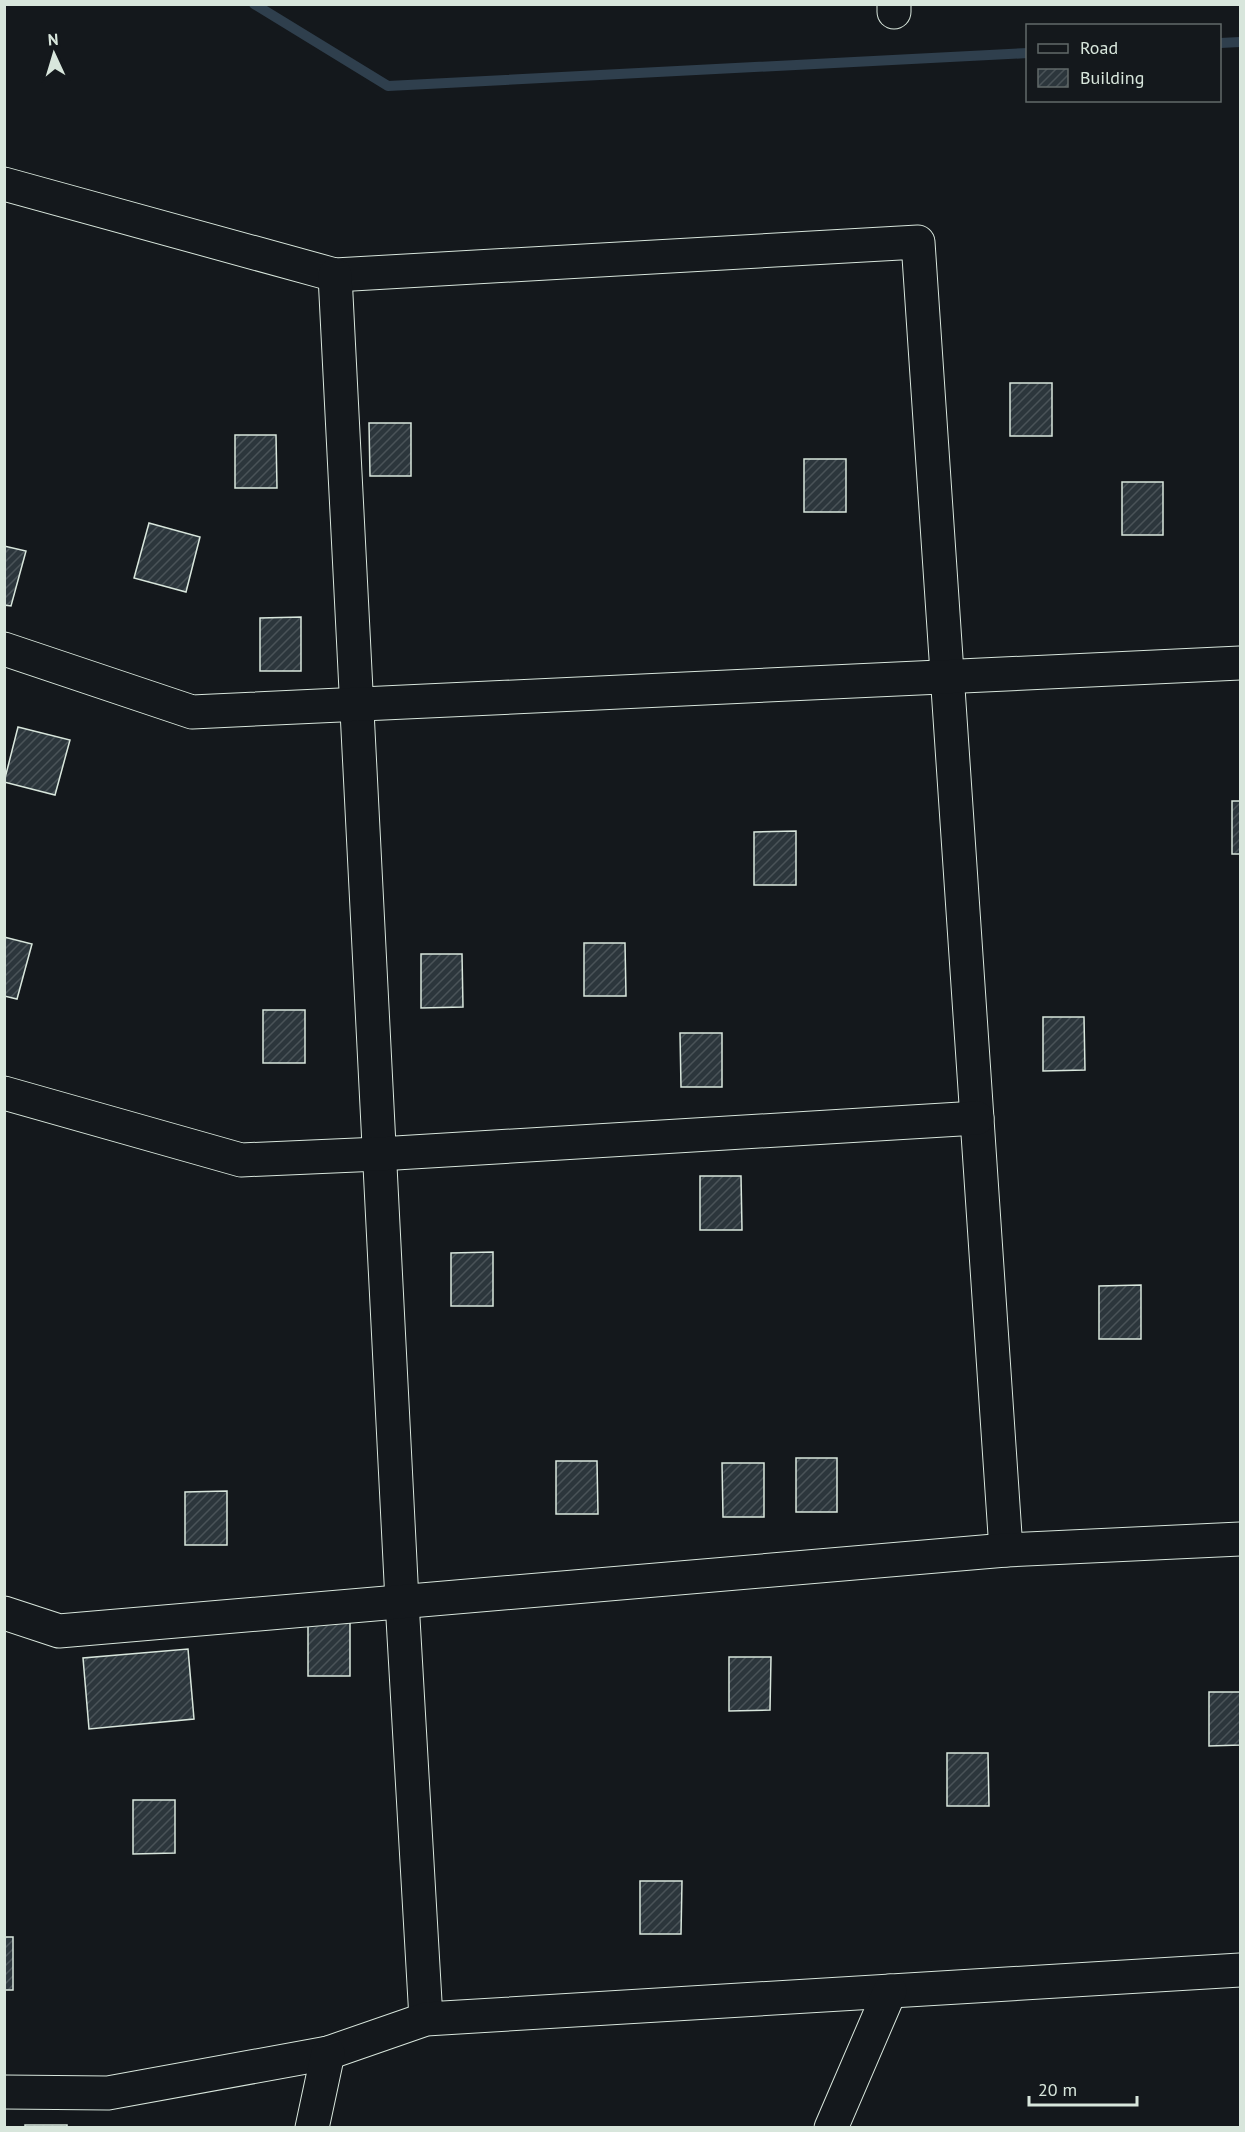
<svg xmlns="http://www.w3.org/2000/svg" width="1245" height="2132" font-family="'PT Sans',sans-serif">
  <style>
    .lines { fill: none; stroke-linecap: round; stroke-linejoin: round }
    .stream { stroke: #2f3f4d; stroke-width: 10 }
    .building { fill: url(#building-hatch); stroke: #d8e6dc; stroke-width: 1.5 }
    .minor-casing { stroke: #d8e6dc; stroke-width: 35 }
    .minor { stroke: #14181c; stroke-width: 33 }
  </style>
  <defs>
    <pattern id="building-hatch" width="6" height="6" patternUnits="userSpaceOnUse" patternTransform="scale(1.5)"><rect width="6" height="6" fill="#2c363c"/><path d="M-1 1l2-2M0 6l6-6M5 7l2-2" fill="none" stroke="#4a5358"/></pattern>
  </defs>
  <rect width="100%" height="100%" fill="#14181c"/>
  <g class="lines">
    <g class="stream">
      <polyline points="254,4 388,86 1028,53"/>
      <polyline points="1220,43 1240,42"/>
    </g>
  </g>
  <g class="building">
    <rect x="1010" y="383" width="42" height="53"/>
    <polygon points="369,423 411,423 411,476 370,476"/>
    <polygon points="235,435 276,435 277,488 235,488"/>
    <rect x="804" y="459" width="42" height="53"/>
    <rect x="1122" y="482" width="41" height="53"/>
    <polygon points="149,523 200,537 186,592 134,578"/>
    <polygon points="4,546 26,551 11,606 4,605"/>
    <polygon points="301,617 301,671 260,671 260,618"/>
    <polygon points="18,727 70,740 55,795 4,782"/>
    <rect x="1232" y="801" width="8" height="53"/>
    <polygon points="796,831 796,885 754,885 754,832"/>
    <polygon points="4,937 32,944 17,999 4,996"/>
    <polygon points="584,943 625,943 626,996 584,996"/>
    <polygon points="421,954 462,954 463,1007 421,1008"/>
    <rect x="263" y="1010" width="42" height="53"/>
    <polygon points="1043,1017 1084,1017 1085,1070 1043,1071"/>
    <polygon points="680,1033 722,1033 722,1087 681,1087"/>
    <polygon points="700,1176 741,1176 742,1230 700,1230"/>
    <polygon points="493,1252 493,1306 451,1306 451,1253"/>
    <polygon points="1141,1285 1141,1339 1099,1339 1099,1286"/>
    <rect x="796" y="1458" width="41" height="54"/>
    <polygon points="556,1461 597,1461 598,1514 556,1514"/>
    <polygon points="722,1463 764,1463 764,1517 723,1517"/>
    <polygon points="227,1491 227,1545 185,1545 185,1492"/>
    <polygon points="350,1622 350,1676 308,1676 308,1623"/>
    <polygon points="188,1649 194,1719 89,1729 83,1658"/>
    <polygon points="729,1657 771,1657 770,1710 729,1711"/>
    <polygon points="1209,1692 1240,1692 1240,1745 1209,1746"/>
    <polygon points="947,1753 988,1753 989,1806 947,1806"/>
    <polygon points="133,1800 175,1800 175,1853 133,1854"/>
    <polygon points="640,1881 682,1881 681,1934 640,1934"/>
    <rect x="4" y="1937" width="9" height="53"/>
    <rect x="25" y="2125" width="42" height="3"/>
  </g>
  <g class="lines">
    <g class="minor-casing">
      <g id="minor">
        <polyline points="894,12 894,4"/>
        <polyline points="4,184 335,275 918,242 1006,1550"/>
        <polyline points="335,275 402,1601 426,2019"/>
        <polyline points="4,649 192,712 1240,663"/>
        <polyline points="4,1093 241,1160 379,1154 977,1118"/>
        <polyline points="4,1613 59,1631 1006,1550 1240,1539"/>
        <polyline points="4,2092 108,2093 328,2053 426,2019 1240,1970"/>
        <polyline points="312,2128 328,2053"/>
        <polyline points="831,2128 890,1991"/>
      </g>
    </g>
    <use href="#minor" class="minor"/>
  </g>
  <rect width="1245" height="2132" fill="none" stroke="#d8e6dc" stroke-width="12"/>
  <rect x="1026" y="24" width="195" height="78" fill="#14181c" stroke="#626a69" stroke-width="1.5"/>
  <rect x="1038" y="44" width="30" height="9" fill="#14181c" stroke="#626a69" stroke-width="1.5"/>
  <text x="1080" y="54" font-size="18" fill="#d8e6dc">Road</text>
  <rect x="1038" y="69" width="30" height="18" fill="url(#building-hatch)" stroke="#626a69" stroke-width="1.5"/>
  <text x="1080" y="84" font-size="18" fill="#d8e6dc">Building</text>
  <g transform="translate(54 54) rotate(356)" stroke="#14181c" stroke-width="4.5" paint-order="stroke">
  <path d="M0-4.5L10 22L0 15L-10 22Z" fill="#d8e6dc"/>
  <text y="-9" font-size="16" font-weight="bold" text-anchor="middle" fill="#d8e6dc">N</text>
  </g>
  <path d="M1029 2096v9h108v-9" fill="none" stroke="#d8e6dc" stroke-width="3"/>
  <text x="1038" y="2096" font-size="18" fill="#d8e6dc" stroke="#14181c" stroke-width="4.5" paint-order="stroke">20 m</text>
</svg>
